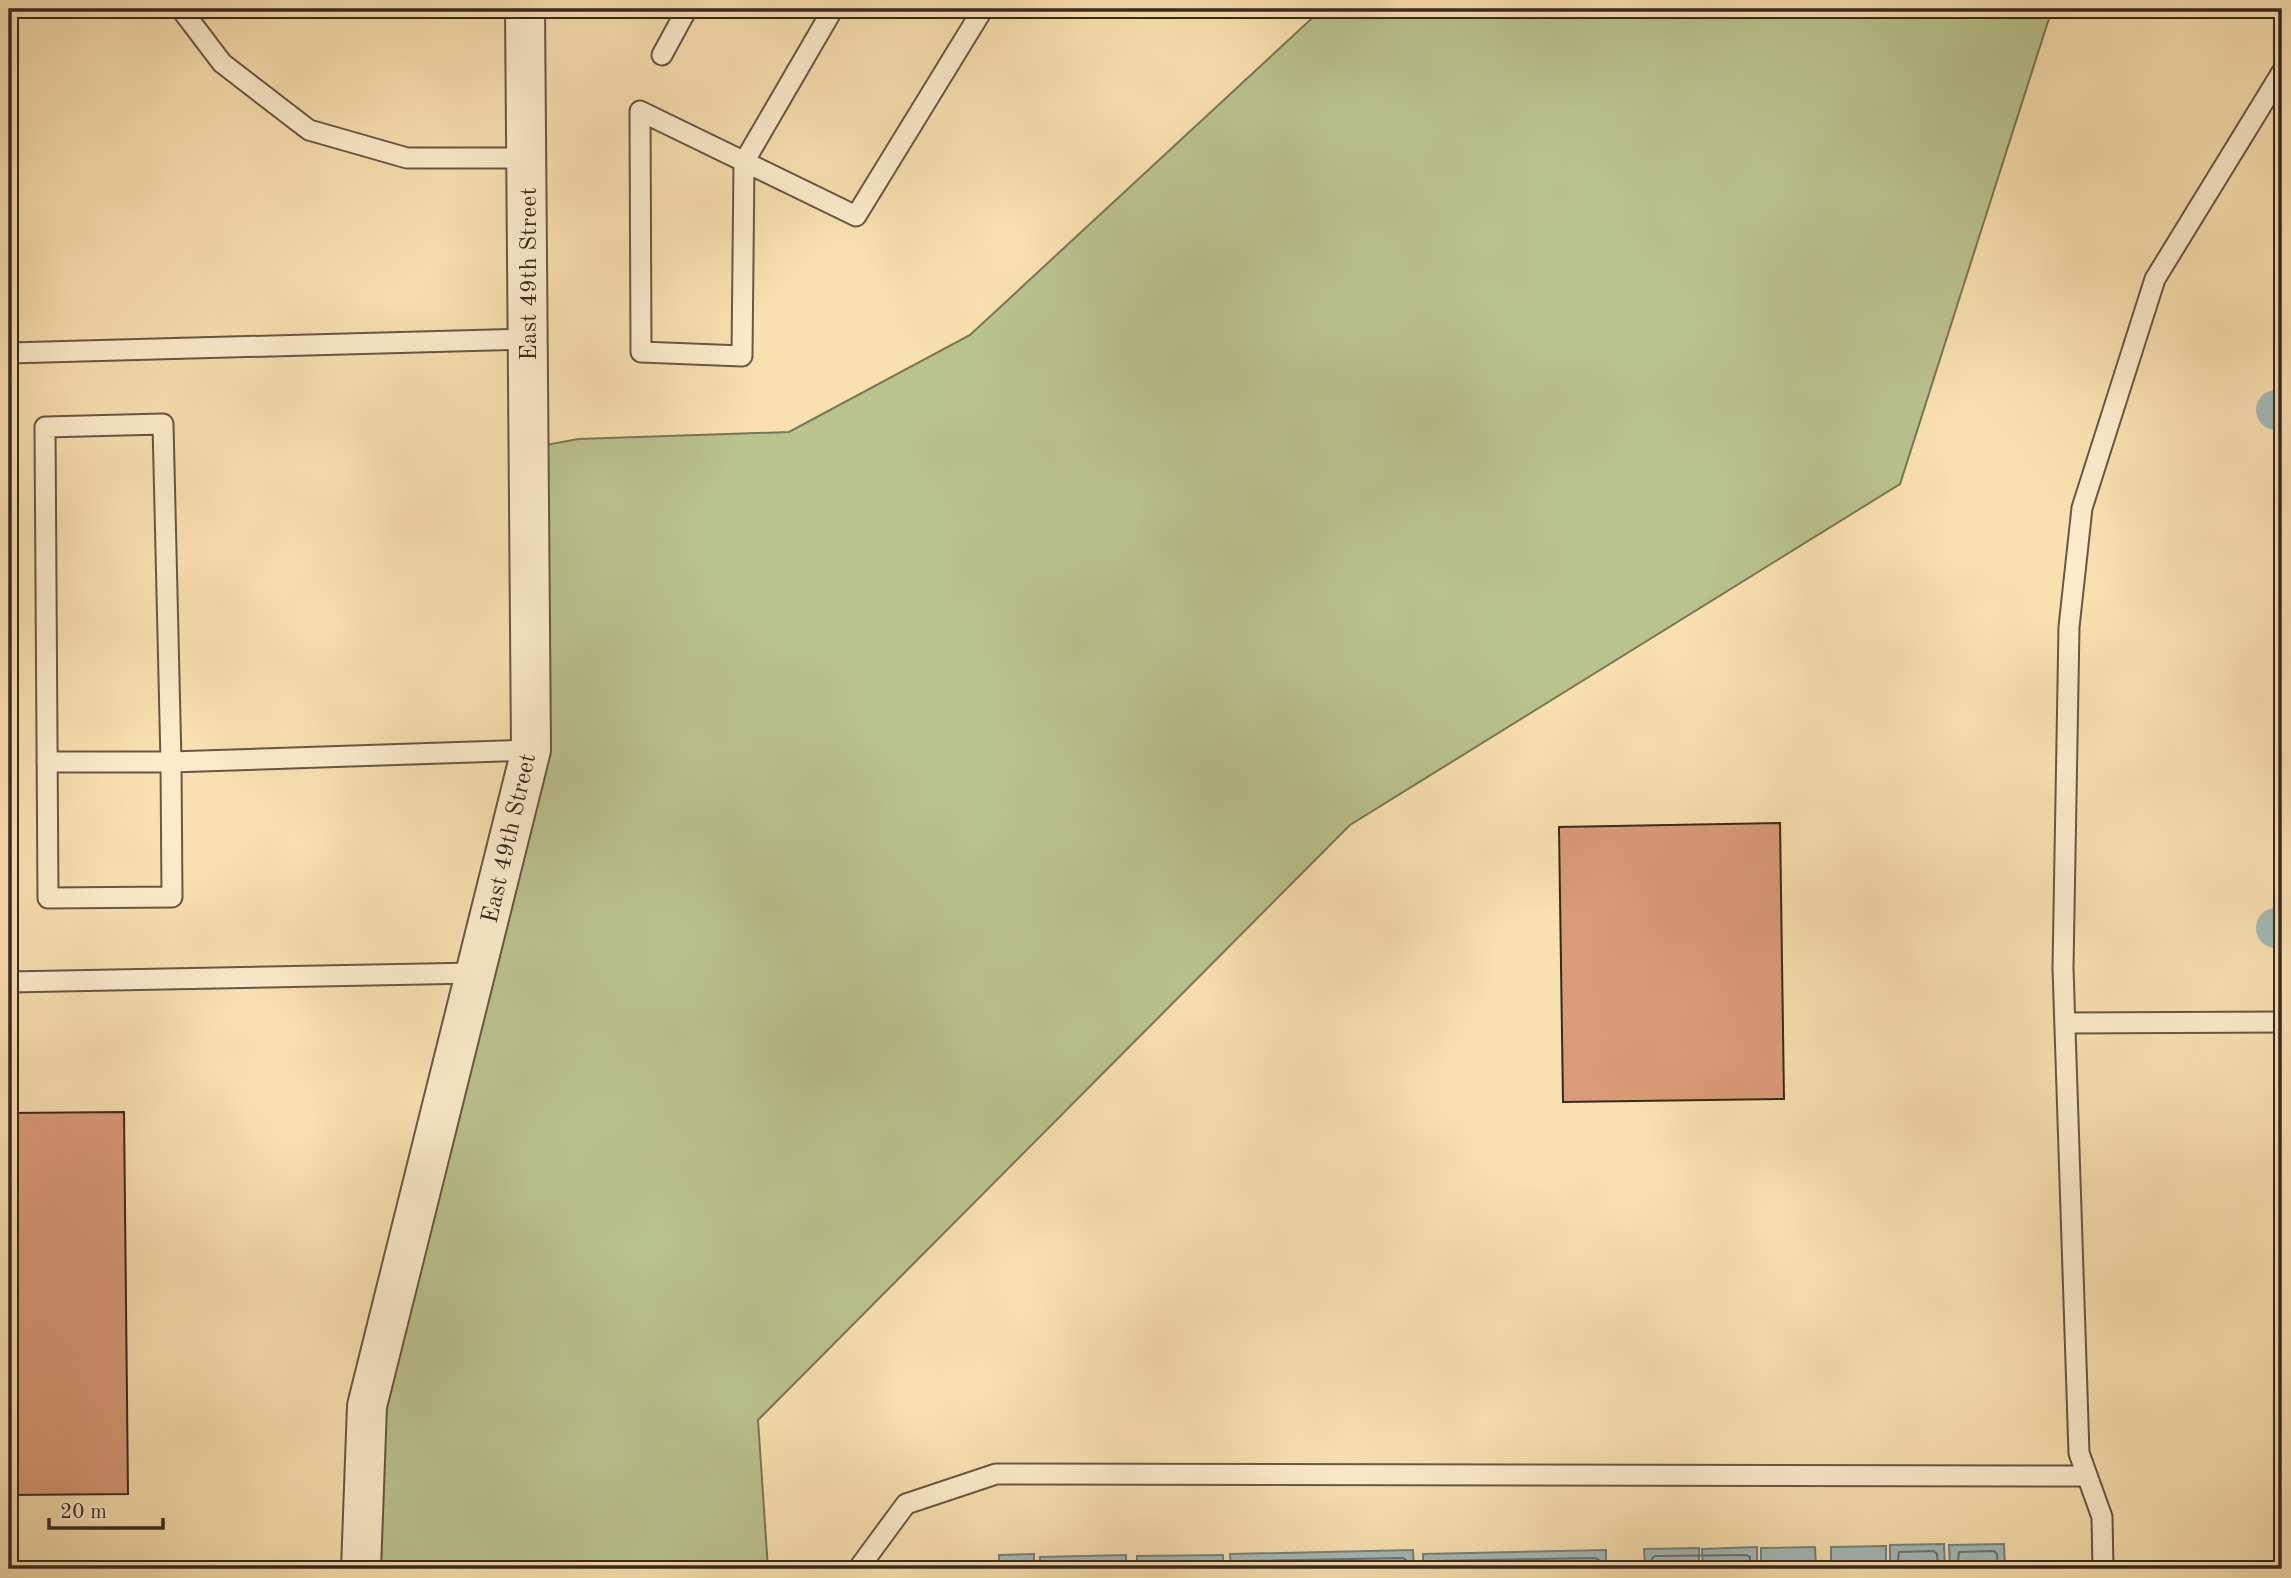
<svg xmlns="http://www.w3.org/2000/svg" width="2291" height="1578" font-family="'Old Standard TT',serif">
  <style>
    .green { fill: #b9c38e; stroke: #787658; stroke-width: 2 }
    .water { fill: #a3bab7; stroke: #77807b; stroke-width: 2 }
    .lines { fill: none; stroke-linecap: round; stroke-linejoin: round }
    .shore { stroke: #6c726c; stroke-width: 2 }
    .canal { stroke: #a3bab7; stroke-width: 40 }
    .building { fill: #da9b78; stroke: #362922; stroke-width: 2 }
    .service-casing { stroke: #675745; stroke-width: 23 }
    .tertiary-casing { stroke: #675745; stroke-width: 42 }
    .service { stroke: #fbebcb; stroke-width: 19 }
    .tertiary { stroke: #fbebcb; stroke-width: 38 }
    .labels { text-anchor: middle; stroke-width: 5; stroke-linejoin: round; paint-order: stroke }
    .street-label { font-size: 24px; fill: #362922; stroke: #fbebcb }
  </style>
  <rect width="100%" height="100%" fill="#f9e0af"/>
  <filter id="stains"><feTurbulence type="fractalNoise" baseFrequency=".00286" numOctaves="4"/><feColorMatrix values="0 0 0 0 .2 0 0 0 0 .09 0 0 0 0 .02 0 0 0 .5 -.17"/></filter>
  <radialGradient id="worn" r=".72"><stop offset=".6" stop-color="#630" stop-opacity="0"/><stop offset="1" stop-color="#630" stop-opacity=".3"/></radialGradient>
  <polygon class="green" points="1322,9 2052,9 1900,484 1350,825 758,1420 768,1569 361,1569 367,1406 531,750 530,448 578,439 789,432 970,335"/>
  <g class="water">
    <polygon points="2277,442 2282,442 2282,523 2278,523"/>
    <polygon points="2282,560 2282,801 2277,561"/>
    <polygon points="1944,1544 1945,1569 1890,1569 1890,1545"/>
    <polygon points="2004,1544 2005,1569 1950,1569 1949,1545"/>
    <polygon points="1886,1546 1886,1569 1831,1569 1831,1547"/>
    <polygon points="1757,1547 1757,1569 1703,1569 1702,1549"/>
    <polygon points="1815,1547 1816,1569 1761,1569 1761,1548"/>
    <polygon points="1699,1548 1699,1569 1645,1569 1644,1549"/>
    <polygon points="1413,1550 1414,1569 1231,1569 1230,1554"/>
    <polygon points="1606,1550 1606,1569 1423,1569 1423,1554"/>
    <polygon points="1034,1554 1034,1569 999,1569 999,1555"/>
    <polygon points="1126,1555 1126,1569 1040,1569 1040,1557"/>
    <polygon points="1223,1555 1223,1569 1137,1569 1137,1556"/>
  </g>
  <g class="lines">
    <g class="shore">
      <polyline points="1047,1569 1050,1564 1115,1563 1118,1564 1119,1569"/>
      <polyline points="1144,1569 1147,1563 1212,1562 1216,1564 1216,1569"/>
      <polyline points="1238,1569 1238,1563 1241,1561 1403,1558 1406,1560 1407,1569"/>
      <polyline points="1266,1569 1394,1567 1398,1569"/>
      <polyline points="1430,1569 1430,1563 1433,1561 1595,1558 1599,1560 1599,1569"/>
      <polyline points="1458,1569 1587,1567 1590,1569"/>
      <polyline points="1651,1569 1652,1558 1655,1556 1746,1555 1750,1557 1750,1569"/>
      <polyline points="1660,1569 1663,1565 1738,1564 1742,1569"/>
      <polyline points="1897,1569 1899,1552 1934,1551 1937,1554 1938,1569"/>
      <polyline points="1957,1569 1959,1552 1994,1551 1997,1554 1998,1569"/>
    </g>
    <g class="canal">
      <polyline points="2276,410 2282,410"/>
      <polyline points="2276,928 2282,928"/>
    </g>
  </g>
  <g class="building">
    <polygon points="1780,823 1784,1099 1563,1102 1559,827"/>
    <polygon points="124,1112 128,1494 9,1495 9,1113"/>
  </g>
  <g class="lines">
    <g class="service-casing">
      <g id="service">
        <polyline points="181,9 222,63 309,130 407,158 527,158"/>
        <polyline points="833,9 744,162 742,356 641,352 640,111 856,216 983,9"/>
        <polyline points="662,55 687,9"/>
        <polyline points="9,353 529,339"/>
        <polyline points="47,762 171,762 172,897 48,898 45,427 163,424 171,762 531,750"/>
        <polyline points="9,982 476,973"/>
        <polyline points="2065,1023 2282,1022"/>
        <polyline points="860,1569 861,1565 906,1504 996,1474 2087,1476"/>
        <polyline points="2103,1569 2102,1517 2079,1453 2063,968 2069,627 2082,508 2155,279 2282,72"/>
      </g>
    </g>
    <g class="tertiary-casing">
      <polyline id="tertiary" points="361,1569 367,1406 531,750 525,9"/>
    </g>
    <use href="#service" class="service"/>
    <use href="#tertiary" class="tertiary"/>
  </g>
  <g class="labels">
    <g class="street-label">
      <text transform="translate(528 274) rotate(-90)" y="8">East 49th Street</text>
      <text transform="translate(508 838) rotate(-77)" y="8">East 49th Street</text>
    </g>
  </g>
  <rect width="2291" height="1578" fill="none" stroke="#f9e0af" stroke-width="35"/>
  <rect x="10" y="10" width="2270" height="1557" fill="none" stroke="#362922" stroke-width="3.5"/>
  <rect x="18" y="18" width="2256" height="1543" fill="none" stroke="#362922" stroke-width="2"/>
  <path d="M49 1518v10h114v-10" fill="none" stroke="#362922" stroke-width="3.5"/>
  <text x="60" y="1518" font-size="21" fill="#362922" stroke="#fbebcb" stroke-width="5" paint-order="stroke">20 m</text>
  <rect width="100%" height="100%" filter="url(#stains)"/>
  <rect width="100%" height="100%" fill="url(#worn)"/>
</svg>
